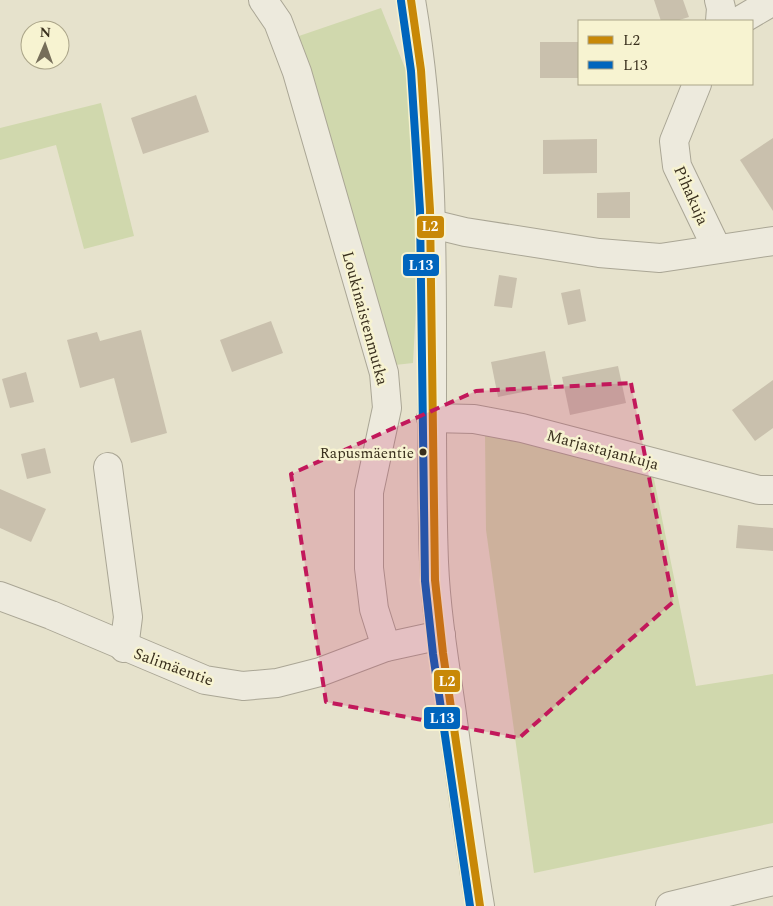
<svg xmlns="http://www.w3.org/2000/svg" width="773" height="906" font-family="Spectral,serif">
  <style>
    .green { fill: #d0d8ad }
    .building { fill: #c9c0ad }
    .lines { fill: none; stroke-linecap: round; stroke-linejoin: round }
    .minor-casing { stroke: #aaa695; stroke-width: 30 }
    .minor { stroke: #edeadd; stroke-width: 28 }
    .bus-1-casing { stroke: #f7f3d1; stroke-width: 11 }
    .bus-2-casing { stroke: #f7f3d1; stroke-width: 11 }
    .bus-1 { stroke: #c88807; stroke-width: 8 }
    .bus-2 { stroke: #0065bd; stroke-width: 8 }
    .marked { fill: #c2185b; fill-opacity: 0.2; stroke: #c2185b; stroke-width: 4; stroke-dasharray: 10 6; stroke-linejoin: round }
    .bus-dot { fill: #392f1d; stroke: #f7f3d1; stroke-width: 2 }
    .labels { text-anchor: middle; stroke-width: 5; stroke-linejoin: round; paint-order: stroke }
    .bus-label { font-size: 15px; fill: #392f1d; stroke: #f7f3d1; text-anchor: end }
    .street-label { font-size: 16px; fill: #392f1d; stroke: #f7f3d1 }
    .line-badge { stroke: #f7f3d1; stroke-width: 2 }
    .badge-label { font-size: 14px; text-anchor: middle; font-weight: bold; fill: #fff }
  </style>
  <rect width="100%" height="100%" fill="#e6e2cc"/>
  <g class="green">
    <polygon points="381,8 409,78 421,215 413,363 395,365 333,144 299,36"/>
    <polygon points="101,103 134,236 84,249 56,145 0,160 0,128"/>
    <polygon points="485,434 652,469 696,686 773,674 773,823 534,873 486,530"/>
  </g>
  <g class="building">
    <polygon points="654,0 683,0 689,17 676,21 661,21"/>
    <rect x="540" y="42" width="39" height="36"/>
    <polygon points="196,95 209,132 143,154 131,118"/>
    <polygon points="773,138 773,211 740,160"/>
    <polygon points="597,139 597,173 543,174 543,140"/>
    <polygon points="630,192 630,218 597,218 597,193"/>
    <polygon points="499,275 517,278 512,308 494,306"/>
    <polygon points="580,289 586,321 568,325 561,293"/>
    <polygon points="271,321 283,353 232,372 220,340"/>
    <polygon points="141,330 167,433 131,443 114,378 80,388 67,340 97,332 100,341"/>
    <polygon points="545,351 552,386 498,397 491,362"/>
    <polygon points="618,366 626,403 570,415 562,377"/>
    <polygon points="26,372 34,402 10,408 2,379"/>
    <polygon points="773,380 773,428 755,441 732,410"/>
    <polygon points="45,448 51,473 27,479 21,454"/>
    <polygon points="0,489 46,509 31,542 0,528"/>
    <polygon points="738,525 773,528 773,551 736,548"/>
  </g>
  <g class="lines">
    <g class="minor-casing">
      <g id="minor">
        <polyline points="263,0 278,22 297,72 384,373 387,408 369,492 369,568 374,609 386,647"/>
        <path d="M411 0C443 186 427 374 434 562 436 610 444 659 451 707 460 773 469 840 480 906"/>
        <polyline points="719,0 721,8 720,21"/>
        <polyline points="739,21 773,1"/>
        <polyline points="697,84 674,141 677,166 717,249"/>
        <polyline points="432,224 465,232 599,253 660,258 773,241"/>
        <polyline points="431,418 474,419 522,428 759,490 773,490"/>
        <polyline points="108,467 128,617 124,648"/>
        <polyline points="0,596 51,615 205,680 243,686 277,683 320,672 386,647 441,635"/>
        <polyline points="670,906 773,881"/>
      </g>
    </g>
    <use href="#minor" class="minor"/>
    <g class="bus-1-casing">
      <polyline id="bus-1" points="411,0 421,70 430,210 435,580 443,653 480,906"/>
    </g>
    <g class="bus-2-casing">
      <polyline id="bus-2" points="401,1 411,71 420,210 425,581 433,654 470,906"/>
    </g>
    <use href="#bus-1" class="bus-1"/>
    <use href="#bus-2" class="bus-2"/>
  </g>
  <path class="marked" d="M631 383 673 602 519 738 326 702 291 474 476 391Z"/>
  <circle class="bus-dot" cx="423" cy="452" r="4.5"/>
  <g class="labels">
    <g class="bus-label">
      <text x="414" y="458">Rapusmäentie</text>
    </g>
    <g class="street-label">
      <text transform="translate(692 195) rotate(66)" y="6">Pihakuja</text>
      <text transform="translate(366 318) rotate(75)" y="6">Loukinaistenmutka</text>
      <text transform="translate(603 449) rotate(15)" y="6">Marjastajankuja</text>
      <text transform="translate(174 666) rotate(20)" y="6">Salimäentie</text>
    </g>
  </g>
  <g class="line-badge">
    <rect x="416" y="215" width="29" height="24" rx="5" fill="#c88807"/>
    <rect x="402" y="253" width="38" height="24" rx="5" fill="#0065bd"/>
    <rect x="433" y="669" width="28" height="24" rx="5" fill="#c88807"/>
    <rect x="423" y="706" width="38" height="24" rx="5" fill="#0065bd"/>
  </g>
  <g class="badge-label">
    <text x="430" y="231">L2</text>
    <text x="421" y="270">L13</text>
    <text x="447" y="686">L2</text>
    <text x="442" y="723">L13</text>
  </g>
  <rect x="578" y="20" width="175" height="65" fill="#f7f3d1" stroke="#aba589"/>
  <rect x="588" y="36" width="25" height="8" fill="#c88807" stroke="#aba589"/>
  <text x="623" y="45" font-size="15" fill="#392f1d">L2</text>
  <rect x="588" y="61" width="25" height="8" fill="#0065bd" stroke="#aba589"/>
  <text x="623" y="70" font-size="15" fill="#392f1d">L13</text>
  <g transform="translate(45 45) rotate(2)"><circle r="24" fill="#f7f3d1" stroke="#aba589"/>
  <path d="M0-4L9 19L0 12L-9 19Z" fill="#766e5a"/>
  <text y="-8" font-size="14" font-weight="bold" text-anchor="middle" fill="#392f1d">N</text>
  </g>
</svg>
